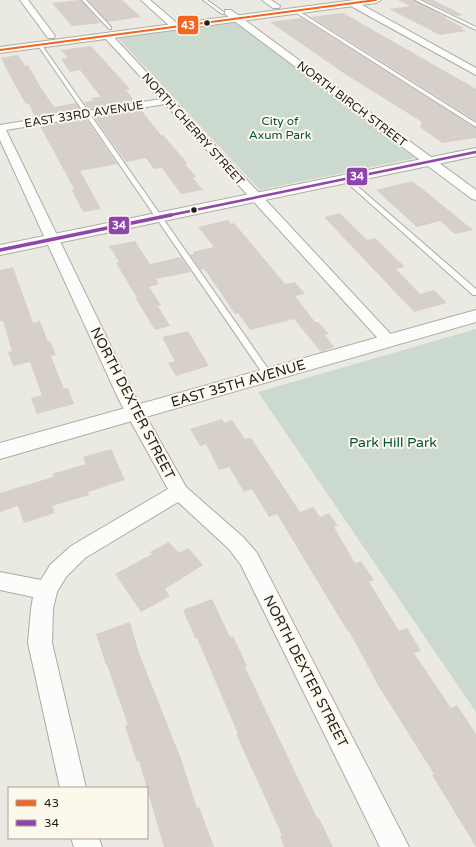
<svg xmlns="http://www.w3.org/2000/svg" width="476" height="847" font-family="'Varela Round',sans-serif">
  <style>
    .green { fill: #ccd9cf }
    .building { fill: #d7cfc9 }
    .lines { fill: none; stroke-linecap: round; stroke-linejoin: round }
    .lane-casing { stroke: #acaba6; stroke-width: 2 }
    .street-casing { stroke: #acaba6; stroke-width: 2 }
    .secondary-casing { stroke: #acaba6; stroke-width: 2 }
    .lane { fill: #fcfcfb; fill-rule: evenodd }
    .street { fill: #fcfcfb; fill-rule: evenodd }
    .secondary { fill: #fcfcfb; fill-rule: evenodd }
    .bus-1-casing { stroke: #fcf8ec; stroke-width: 3.5 }
    .bus-2-far1-casing { stroke: #fcf8ec; stroke-width: 4.5 }
    .bus-2-casing { stroke: #fcf8ec; stroke-width: 6 }
    .bus-1 { stroke: #f26522; stroke-width: 2 }
    .bus-2-far1 { stroke: #8e44ad; stroke-width: 2.5 }
    .bus-2 { stroke: #8e44ad; stroke-width: 3.5 }
    .bus-dot { fill: #211f1b; stroke: #fcf8ec; stroke-width: 1.5 }
    .labels { text-anchor: middle; stroke-width: 4; stroke-linejoin: round; paint-order: stroke }
    .far-street-label { font-size: 12px; fill: #211f1b; stroke: #fcf8ec }
    .far-park-label { font-size: 12px; fill: #075438; stroke: #fcf8ec }
    .street-label { font-size: 14px; fill: #211f1b; stroke: #fcf8ec }
    .park-label { font-size: 14px; fill: #075438; stroke: #fcf8ec }
    .line-badge { stroke: #fcf8ec; stroke-width: 1.5 }
    .badge-label { font-size: 11px; text-anchor: middle; font-weight: bold; fill: #fff }
  </style>
  <rect width="100%" height="100%" fill="#eae9e2"/>
  <g class="green">
    <polygon points="234,22 415,158 260,190 118,38"/>
    <polygon points="476,329 476,712 258,392"/>
  </g>
  <g class="building">
    <polygon points="79,0 81,0 101,23 72,26 52,3"/>
    <polygon points="88,0 122,0 141,17 108,22"/>
    <polygon points="398,0 414,0 447,18 445,18 464,28 460,28 466,31 440,35 389,9 410,6"/>
    <polygon points="423,0 433,0 463,15 457,16"/>
    <polygon points="343,13 476,89 476,121 311,17"/>
    <polygon points="302,18 476,128 476,138 442,143 420,127 422,122 345,74 270,22"/>
    <polygon points="91,46 130,89 126,90 135,102 88,109 84,102 93,101 91,98 101,97 80,70 70,72 61,59 68,58 61,50"/>
    <polygon points="18,55 25,66 28,65 41,88 54,107 76,103 81,110 35,118 29,104 26,104 11,78 1,58"/>
    <polygon points="141,110 161,135 163,135 187,163 185,164 196,177 193,178 203,190 181,194 162,168 154,169 146,158 126,162 94,117"/>
    <polygon points="86,118 117,164 80,171 101,209 83,212 72,190 74,189 40,126"/>
    <polygon points="412,181 425,191 473,230 455,234 440,221 417,227 376,190"/>
    <polygon points="340,213 367,240 375,238 405,267 396,269 420,294 434,290 447,303 414,312 324,217"/>
    <polygon points="228,220 231,224 234,223 285,284 295,282 305,294 295,296 315,322 318,322 329,334 325,335 334,347 321,352 294,319 250,330 238,313 235,314 210,277 204,269 201,270 190,255 194,254 193,252 214,247 198,227"/>
    <polygon points="135,241 150,264 181,257 191,272 156,279 159,284 149,287 161,305 158,306 170,326 155,330 136,299 137,298 116,263 119,262 109,246"/>
    <polygon points="13,267 33,323 40,321 48,342 50,341 56,355 51,356 64,389 68,388 74,404 37,414 31,398 42,395 30,362 13,366 8,352 12,351 3,321 0,321 0,270"/>
    <polygon points="188,331 209,366 176,376 168,363 175,361 162,337"/>
    <polygon points="222,419 224,423 232,420 245,439 251,438 300,512 313,507 320,517 329,513 338,526 334,527 355,563 361,561 374,580 369,582 399,631 407,628 421,651 414,653 451,708 457,705 476,734 476,847 432,775 434,774 379,687 349,631 348,632 277,514 269,517 252,489 244,492 229,467 219,470 206,444 200,446 190,429"/>
    <polygon points="111,449 125,480 88,492 89,495 52,506 55,513 24,523 18,506 0,512 0,493 53,477 52,474 86,464 83,457"/>
    <polygon points="169,542 179,553 188,548 203,565 165,589 170,596 141,612 115,574 152,554 150,552"/>
    <polygon points="212,599 230,637 233,636 247,666 245,667 317,818 319,818 333,847 284,847 280,836 282,835 236,734 238,734 197,638 195,638 183,610"/>
    <polygon points="130,622 139,653 181,759 197,808 199,807 214,847 164,847 139,761 137,762 125,726 128,725 107,665 106,665 96,634"/>
  </g>
  <g class="lines">
    <g class="lane-casing">
      <g id="lane">
        <polygon points="82,0 86,0 111,27 111,29 109,29"/>
        <polygon points="203,0 207,0 225,13 222,14"/>
        <polygon points="415,0 420,0 476,27 476,30"/>
        <polygon points="295,10 297,10 476,123 476,127 295,12"/>
        <polygon points="37,44 41,44 271,373 272,375 271,377 265,377"/>
        <polygon points="344,178 348,178 476,289 476,295 473,295 344,180"/>
      </g>
    </g>
    <g class="street-casing">
      <g id="street">
        <polygon points="20,0 28,0 55,36 54,38 48,38"/>
        <polygon points="141,0 150,0 179,25 180,27 179,29 173,29"/>
        <polygon points="262,0 271,0 280,6 279,8 273,8"/>
        <polygon points="349,1 355,1 476,68 476,75 349,5"/>
        <polygon points="225,10 231,10 476,190 476,200 472,199 225,14"/>
        <polygon points="108,33 111,34 397,341 395,344 389,346 383,344 165,104 6,130 137,400 186,487 243,537 257,553 409,847 380,847 241,565 229,549 178,502 85,558 66,577 57,592 53,609 52,643 86,788 60,788 28,643 31,609 33,597 0,590 0,572 41,580 50,565 71,546 168,489 119,400 0,140 0,125 161,99 105,38 104,36"/>
        <polygon points="71,838 99,838 102,847 74,847"/>
      </g>
    </g>
    <g class="secondary-casing">
      <g id="secondary">
        <polygon points="355,0 381,0 376,3 0,53 0,47"/>
        <polygon points="476,148 476,156 0,255 0,245"/>
        <polygon points="476,310 476,322 0,459 0,443"/>
      </g>
    </g>
    <use href="#lane" class="lane"/>
    <use href="#street" class="street"/>
    <use href="#secondary" class="secondary"/>
    <g class="bus-1-casing">
      <polyline id="bus-1" points="0,50 376,0"/>
    </g>
    <g class="bus-2-far1-casing">
      <polyline id="bus-2-far1" points="166,216 476,152"/>
    </g>
    <g class="bus-2-casing">
      <polyline id="bus-2" points="0,250 171,215"/>
    </g>
    <use href="#bus-1" class="bus-1"/>
    <use href="#bus-2-far1" class="bus-2-far1"/>
    <use href="#bus-2" class="bus-2"/>
  </g>
  <g class="bus-dot">
    <circle cx="207" cy="23" r="3.5"/>
    <circle cx="194" cy="210" r="3.5"/>
  </g>
  <g class="labels">
    <g class="far-street-label">
      <text transform="translate(352 104) rotate(37)" y="4">NORTH BIRCH STREET</text>
      <text transform="translate(84 114) rotate(-9)" y="4">EAST 33RD AVENUE</text>
      <text transform="translate(193 129) rotate(48)" y="4">NORTH CHERRY STREET</text>
    </g>
    <g class="far-park-label">
      <text x="280" y="125">City of<tspan x="280" dy="14">Axum Park</tspan></text>
    </g>
    <g class="street-label">
      <text transform="translate(238 383) rotate(-16)" y="5">EAST 35TH AVENUE</text>
      <text transform="translate(133 403) rotate(63)" y="5">NORTH DEXTER STREET</text>
      <text transform="translate(306 671) rotate(63)" y="5">NORTH DEXTER STREET</text>
    </g>
    <g class="park-label">
      <text x="393" y="447">Park Hill Park</text>
    </g>
  </g>
  <g class="line-badge">
    <rect x="177" y="15" width="22" height="20" rx="4" fill="#f26522"/>
    <rect x="346" y="167" width="22" height="19" rx="4" fill="#8e44ad"/>
    <rect x="108" y="216" width="22" height="19" rx="4" fill="#8e44ad"/>
  </g>
  <g class="badge-label">
    <text x="188" y="29">43</text>
    <text x="357" y="180">34</text>
    <text x="119" y="229">34</text>
  </g>
  <rect x="8" y="787" width="140" height="52" fill="#fcf8ec" stroke="#a4a198"/>
  <rect x="16" y="800" width="20" height="6" fill="#f26522" stroke="#a4a198"/>
  <text x="44" y="807" font-size="12" fill="#211f1b">43</text>
  <rect x="16" y="820" width="20" height="6" fill="#8e44ad" stroke="#a4a198"/>
  <text x="44" y="827" font-size="12" fill="#211f1b">34</text>
</svg>
